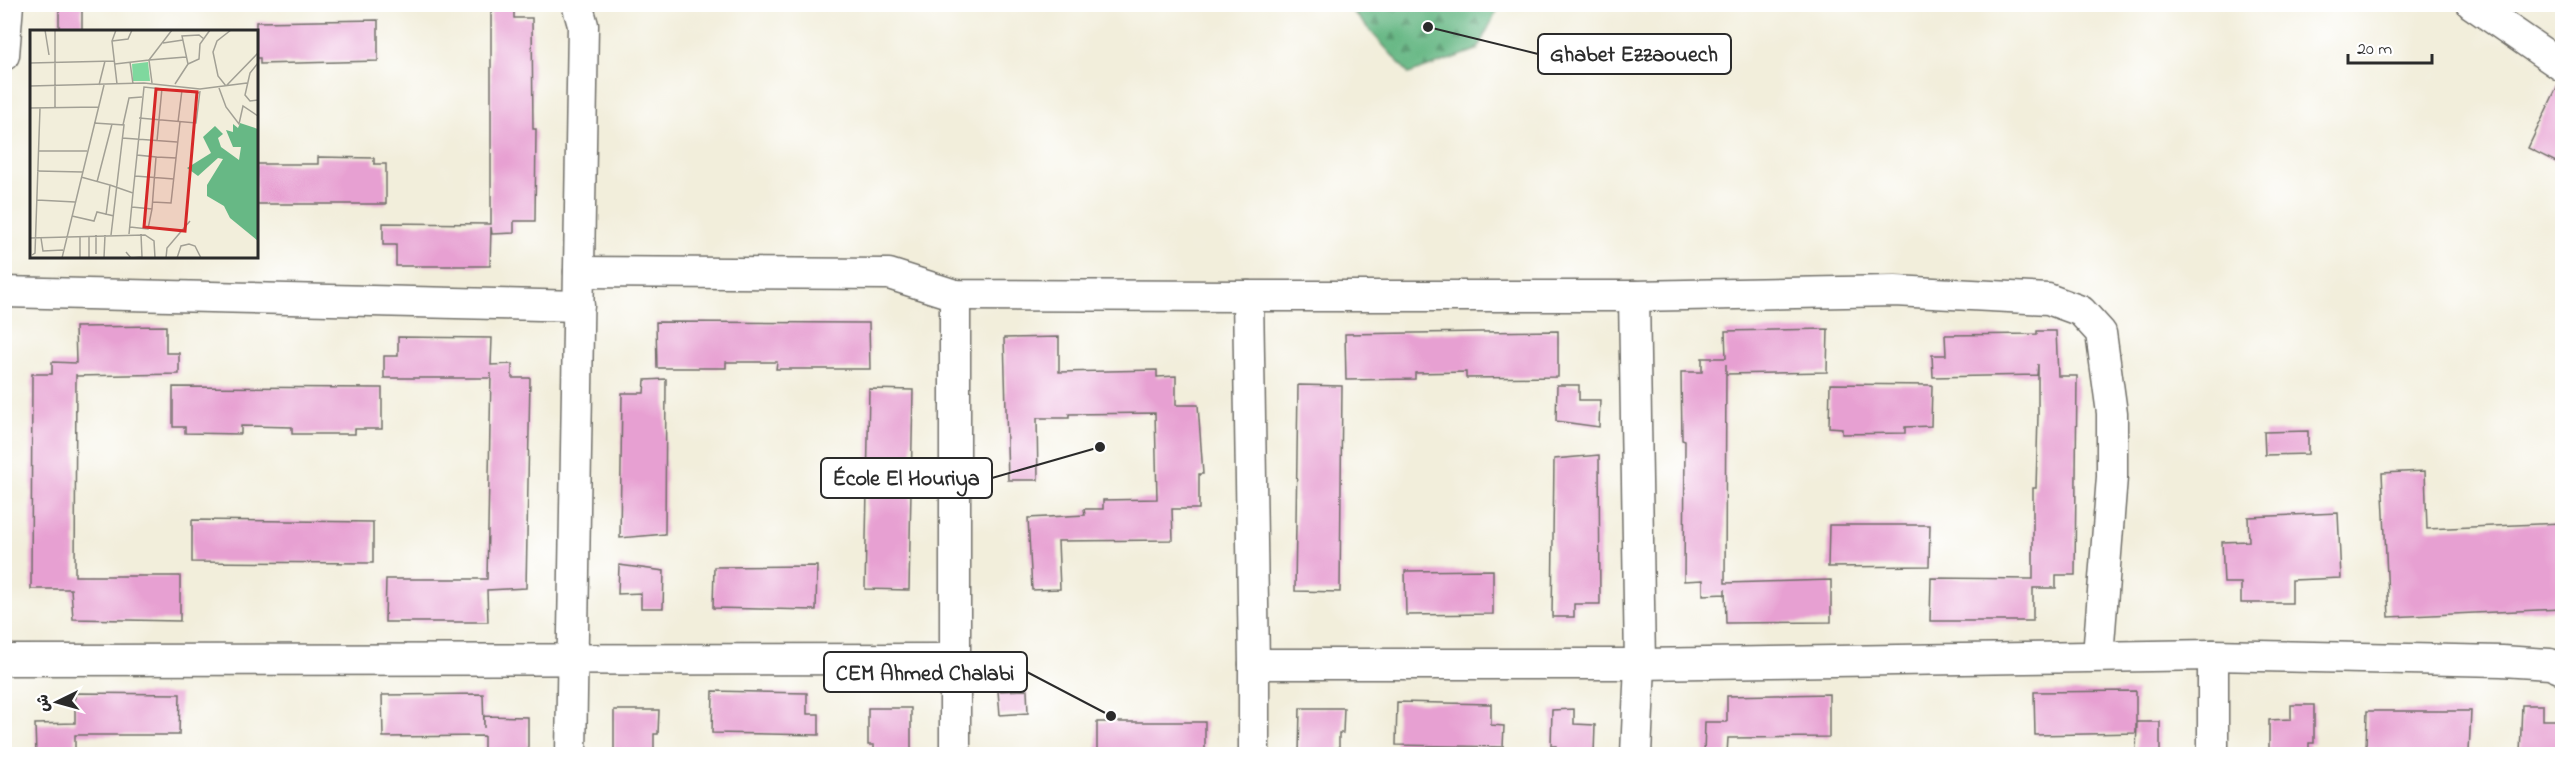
<svg xmlns="http://www.w3.org/2000/svg" width="2567" height="759" font-family="'Indie Flower','Playpen Sans Arabic',sans-serif">
  <style>
    .forest { fill: url(#forest-firs); stroke: #497258; stroke-width: 1.5 }
    .building { fill: #e7a0d2 }
    .lines { fill: none; stroke-linecap: round; stroke-linejoin: round }
    .minor-casing { stroke: #716f69; stroke-width: 33 }
    .minor { stroke: #fff; stroke-width: 30 }
    .inset-road { fill: none; stroke: #a2a095; stroke-width: 1.5 }
    .view { fill: #d62828; fill-opacity: 0.15; stroke: #d62828; stroke-width: 3 }
    .inset-edge { fill: none; stroke: #2b2b2b; stroke-width: 3 }
    .leader { fill: none; stroke: #2b2b2b; stroke-width: 2 }
    .callout-dot { fill: #2b2b2b; stroke: #fff; stroke-width: 2 }
    .callout { fill: #fff; stroke: #2b2b2b; stroke-width: 2 }
    .callout-label { font-size: 22px; text-anchor: middle; font-weight: bold; fill: #2b2b2b }
  </style>
  <defs>
    <pattern id="forest-firs" width="22" height="20" patternUnits="userSpaceOnUse" patternTransform="scale(1.5)"><rect width="22" height="20" fill="#67b885"/><path d="M5 1l3.5 6h-7zM16 11l3.5 6h-7z" fill="#55966d"/></pattern>
  </defs>
  <rect width="100%" height="100%" fill="#fff"/>
  <filter id="ink" filterUnits="userSpaceOnUse"><feTurbulence type="fractalNoise" baseFrequency=".0167" numOctaves="2"/><feDisplacementMap in="SourceGraphic" scale="12" xChannelSelector="R" yChannelSelector="G"/><feConvolveMatrix kernelMatrix="1 2 1 2 8 2 1 2 1" color-interpolation-filters="sRGB"/></filter>
  <filter id="wash" filterUnits="userSpaceOnUse"><feTurbulence type="fractalNoise" baseFrequency=".008" numOctaves="4" result="noise"/><feDisplacementMap in="SourceGraphic" scale="24" xChannelSelector="R" yChannelSelector="G"/><feGaussianBlur stdDeviation="1.35" result="paint"/><feColorMatrix in="noise" values="0 0 0 0 0 0 0 0 0 0 0 0 0 0 0 0 0 1.4 0 .05"/><feComposite in="paint" operator="in"/></filter>
  <g filter="url(#wash)">
    <rect width="100%" height="100%" fill="#f2eedb"/>
    <polygon class="forest" points="1347,5 1500,5 1477,50 1409,74"/>
    <g id="blocks">
      <g class="building">
        <rect x="59" y="5" width="23" height="27"/>
        <polygon points="491,5 514,5 514,18 532,18 533,129 536,129 535,221 514,221 514,233 492,234 491,227 490,266 396,266 396,245 383,245 383,223 491,224"/>
        <polygon points="378,20 378,61 260,64 260,58 256,58 256,22"/>
        <polygon points="2559,83 2562,83 2562,165 2528,148"/>
        <polygon points="318,157 374,158 374,164 386,164 386,204 256,204 256,164 318,164"/>
        <polygon points="656,322 869,323 870,369 776,369 777,362 726,362 726,368 657,368"/>
        <polygon points="166,326 166,353 179,353 179,374 76,376 76,374 75,576 180,576 180,621 73,619 71,589 31,589 32,374 52,374 52,362 76,363 75,327"/>
        <polygon points="1828,329 1827,372 1726,374 1726,364 1725,583 1831,580 1831,622 1726,623 1725,589 1725,594 1703,595 1703,580 1684,581 1685,441 1682,440 1681,372 1702,372 1702,358 1726,358 1725,331"/>
        <polygon points="1558,331 1558,377 1466,378 1466,372 1415,373 1415,379 1346,380 1345,334"/>
        <polygon points="2037,331 2056,331 2058,376 2077,376 2075,575 2056,575 2056,588 2033,588 2033,621 1930,621 1931,578 2033,579 2033,488 2036,488 2038,415 2038,364 2037,375 1933,377 1932,355 1946,355 1945,335 2037,334"/>
        <polygon points="398,337 492,338 491,365 512,364 512,378 530,378 526,588 487,590 488,622 385,622 386,579 487,579 491,373 491,378 384,378 384,356 398,356"/>
        <polygon points="1059,337 1059,372 1157,370 1157,377 1176,376 1176,405 1198,405 1203,474 1199,474 1199,509 1172,509 1173,540 1058,541 1060,589 1032,590 1028,518 1085,515 1084,509 1103,509 1103,500 1157,499 1155,413 1069,414 1069,418 1037,418 1038,480 1008,480 1004,338"/>
        <polygon points="666,379 665,534 620,538 622,393 644,393 645,380"/>
        <polygon points="1830,384 1932,385 1931,426 1905,427 1905,433 1842,434 1842,428 1829,427"/>
        <polygon points="1298,385 1342,386 1340,592 1295,591"/>
        <polygon points="1557,385 1579,385 1579,400 1600,400 1599,427 1556,421"/>
        <polygon points="173,387 382,388 382,429 355,429 355,434 292,434 292,427 241,426 241,434 185,433 185,427 173,427"/>
        <polygon points="869,389 913,390 909,590 865,589"/>
        <polygon points="2308,431 2308,454 2265,455 2264,432"/>
        <polygon points="1599,455 1600,604 1574,604 1574,617 1552,617 1554,459"/>
        <polygon points="2425,471 2427,529 2562,523 2562,609 2389,617 2382,473"/>
        <polygon points="2338,513 2341,578 2292,580 2292,603 2241,603 2241,583 2224,583 2222,542 2249,541 2248,517"/>
        <polygon points="192,520 373,522 373,563 192,562"/>
        <polygon points="1829,525 1930,525 1929,566 1828,567"/>
        <polygon points="619,565 664,571 663,608 641,608 641,593 618,594"/>
        <polygon points="817,566 816,610 713,608 714,567"/>
        <polygon points="1493,570 1493,614 1406,615 1405,571"/>
        <polygon points="1027,690 1028,713 1000,715 998,691"/>
        <polygon points="713,691 807,693 807,714 819,714 819,735 712,733"/>
        <polygon points="2136,691 2136,733 2035,735 2034,692"/>
        <polygon points="75,693 180,694 179,735 75,735 75,749 71,749 71,754 36,754 35,724 75,723"/>
        <polygon points="483,694 484,728 484,716 528,717 528,754 484,754 484,736 383,737 382,695"/>
        <polygon points="1829,694 1829,737 1728,738 1727,754 1704,754 1705,722 1727,722 1727,696"/>
        <polygon points="1397,702 1491,704 1491,725 1504,726 1503,747 1396,745"/>
        <polygon points="2291,705 2314,705 2314,743 2309,743 2309,754 2269,754 2269,720 2291,719"/>
        <polygon points="2522,705 2543,705 2543,720 2562,720 2562,754 2520,754"/>
        <polygon points="868,708 911,708 911,754 874,754 874,745 868,745"/>
        <polygon points="1300,708 1344,708 1343,733 1339,733 1339,754 1299,754"/>
        <polygon points="1574,709 1574,724 1595,725 1594,754 1555,754 1556,746 1551,746 1552,710"/>
        <polygon points="614,710 659,710 658,734 654,734 654,754 614,754"/>
        <polygon points="2367,711 2471,711 2469,752 2444,751 2444,754 2375,754 2375,749 2366,749"/>
        <rect x="1097" y="722" width="108" height="32"/>
        <polygon points="2137,722 2160,722 2160,754 2136,754"/>
      </g>
    </g>
  </g>
  <g filter="url(#ink)">
    <use href="#blocks" fill-opacity="0" stroke="#716f69" stroke-width="1.5"/>
    <g class="lines">
      <g class="minor-casing">
        <g id="minor">
          <polyline points="2472,4 2562,66"/>
          <polyline points="4,55 8,4"/>
          <polyline points="579,272 889,274 955,295 1248,296"/>
          <polyline points="4,292 579,306"/>
          <polyline points="955,295 955,754"/>
          <polyline points="1634,296 1640,664 1636,754"/>
          <polyline points="2213,655 2213,754"/>
          <polyline points="4,660 955,659"/>
          <polyline points="1254,664 1248,296 1634,296 1895,291 2048,299 2081,311 2101,333 2112,413 2112,477 2098,656"/>
          <polyline points="571,754 583,25 577,4"/>
          <polyline points="1254,754 1254,664 1640,664 2213,655 2502,661 2550,664 2562,669"/>
        </g>
      </g>
      <use href="#minor" class="minor"/>
    </g>
  </g>
  <g transform="translate(30 30)">
    <rect width="228" height="228" fill="#f2eedb"/>
    <path d="M118 32 120 51H103L102 34Z" fill="#7fd89e"/>
    <path d="M210 93 228 99V211L200 188 194 176 177 166V155L193 129 188 128 168 146 157 138 181 123 173 107 185 96 193 104 188 108 191 117 209 130 211 117H203L196 100 203 102V94L208 98Z" fill="#67b885"/>
    <path class="inset-road" d="M15 0 19 25M25 0V78M86 0 82 11 87 54M82 11 98 9 102 0M133 13 153 10M100 32 103 54M0 33 84 31M228 33 220 43 215 65 220 71 228 70M85 34 119 30 142 0M158 34 169 29 170 14 180 0M122 53 119 30 156 27M145 54 158 34 152 6 169 5 174 9M69 55 75 31M0 56 114 53 170 59 217 53M196 56 188 46 183 22 187 11 201 0M196 56 228 23M189 58 196 77 209 94 213 76 228 86M0 78 69 77M109 88 166 93 170 61M148 92 152 60M64 93 94 95 81 205M93 95 99 68 112 67M92 108 147 112M127 111 132 58M9 121H57M146 128 150 92M7 141 53 142M105 146 144 149M51 147 80 155 76 185M67 152 82 94M80 155 103 163 99 204M103 163 107 125M7 170 45 172M122 172 141 173 146 128 126 127M102 177 122 179M42 186 64 191 67 182 84 186M100 197 118 199 122 179 126 127 107 125 114 57 170 63M59 206V228M0 208 115 205 124 211 125 228M11 208 13 221 33 220M96 222 101 228 112 227 111 204M66 224V205M2 225 5 223 10 78M32 228 74 55M50 228V206M74 228 75 205M136 228 137 218 160 191M147 228 151 216 159 214 165 216 171 228"/>
    <path class="view" d="M126 59 167 62 155 201 114 197Z"/>
    <rect width="228" height="228" class="inset-edge"/>
  </g>
  <path class="leader" d="M1428 27L1538 54M1100 447L992 478M1111 716L1027 672"/>
  <g class="callout-dot">
    <circle cx="1428" cy="27" r="6"/>
    <circle cx="1100" cy="447" r="6"/>
    <circle cx="1111" cy="716" r="6"/>
  </g>
  <g class="callout">
    <rect x="1538" y="34" width="193" height="40" rx="6"/>
    <rect x="821" y="458" width="171" height="40" rx="6"/>
    <rect x="824" y="652" width="203" height="40" rx="6"/>
  </g>
  <g class="callout-label">
    <text x="1634" y="61">Ghabet Ezzaouech</text>
    <text x="906" y="485">École El Houriya</text>
    <text x="925" y="680">CEM Ahmed Chalabi</text>
  </g>
  <rect width="2567" height="759" fill="none" stroke="#fff" stroke-width="24"/>
  <g transform="translate(57 702) rotate(265)" stroke="#ffffff" stroke-width="4.5" paint-order="stroke">
  <path d="M0-4.5L10 22L0 15L-10 22Z" fill="#2b2b2b"/>
  <text y="-9" font-size="16" font-weight="bold" text-anchor="middle" fill="#2b2b2b">ش</text>
  </g>
  <path d="M2348 54v9h84v-9" fill="none" stroke="#2b2b2b" stroke-width="3"/>
  <text x="2357" y="54" font-size="18" fill="#2b2b2b" stroke="#ffffff" stroke-width="4.5" paint-order="stroke">20 m</text>
</svg>
